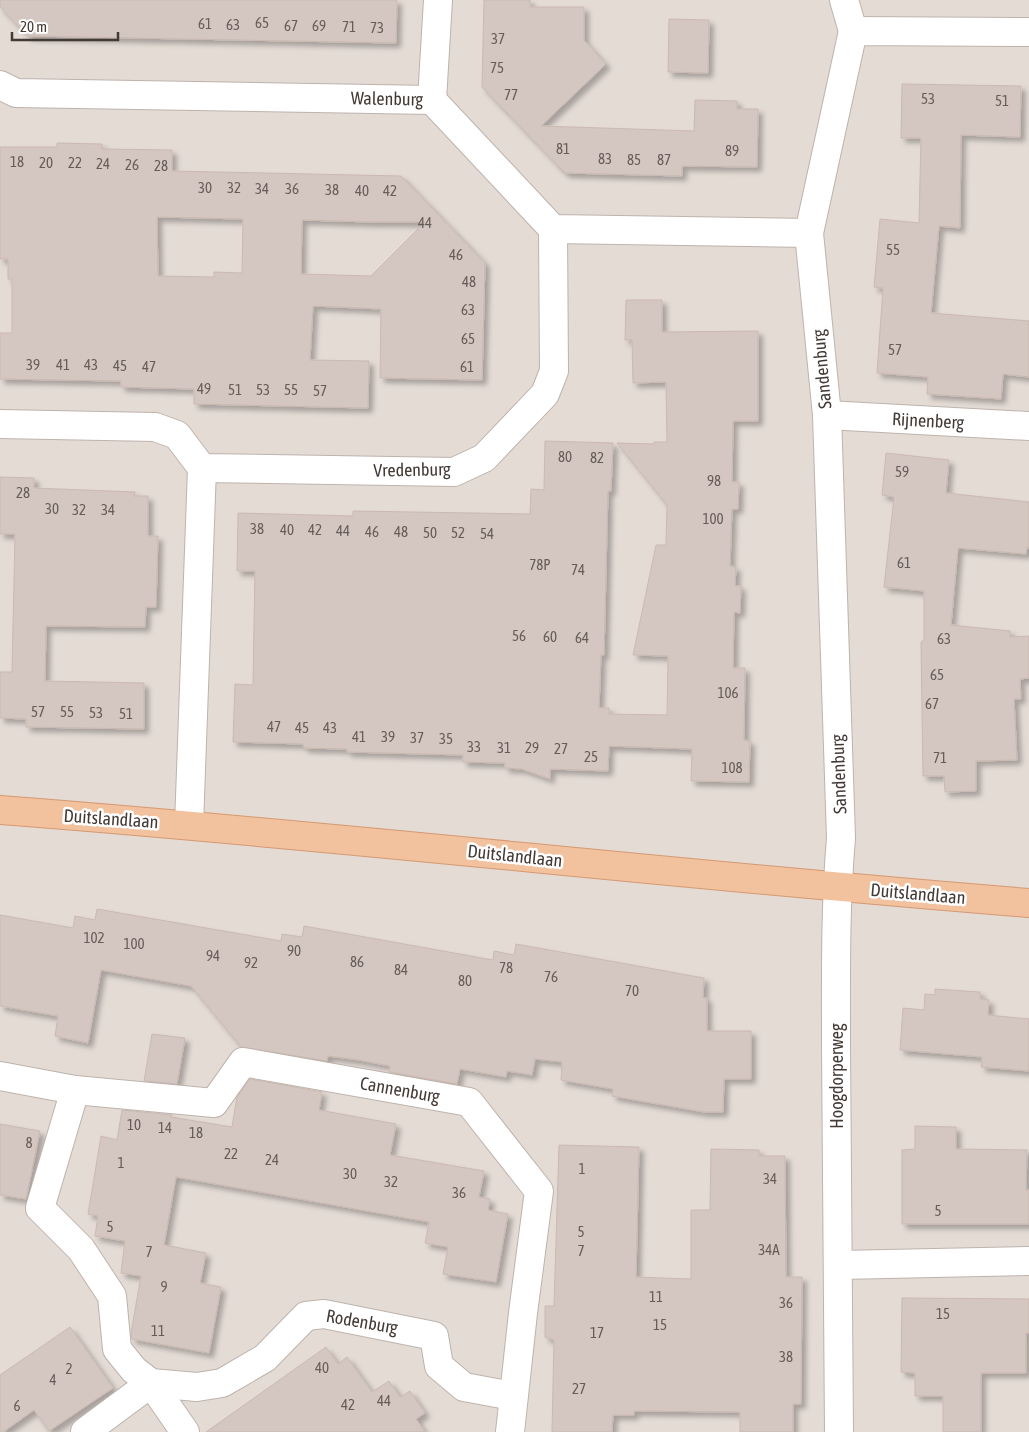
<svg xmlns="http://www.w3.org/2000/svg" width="1029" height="1432" font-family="'Asap Condensed',sans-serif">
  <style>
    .residential { fill: #e4dbd5 }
    .building { fill: #d4c6c0; stroke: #cbb9b1; fill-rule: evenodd; filter: url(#shadow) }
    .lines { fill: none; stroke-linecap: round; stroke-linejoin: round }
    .minor-casing { stroke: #beb3ad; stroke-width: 30 }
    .major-casing { stroke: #d59971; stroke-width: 30 }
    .minor { stroke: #fff; stroke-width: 28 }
    .major { stroke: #f2c19e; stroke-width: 28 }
    .labels { text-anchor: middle; stroke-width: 5; stroke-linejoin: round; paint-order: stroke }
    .number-label { font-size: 15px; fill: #675d58 }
    .street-label { font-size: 18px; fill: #433a36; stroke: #fff }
  </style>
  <defs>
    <filter id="shadow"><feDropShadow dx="4.5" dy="4.5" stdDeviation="2.5" flood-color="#0004"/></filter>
  </defs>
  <rect width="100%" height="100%" fill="#f1ebe6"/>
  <rect class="residential" x="0" y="0" width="1029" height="1432"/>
  <g class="building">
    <polygon points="0,0 397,0 396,43 28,36 0,7"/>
    <polygon points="484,0 530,0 530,7 584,7 584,40 606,64 541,126 694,131 695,100 737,101 737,109 758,109 757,167 682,166 682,176 565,173 482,87"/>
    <polygon points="669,19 709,20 708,73 668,72"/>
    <polygon points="902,84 1021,86 1020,137 961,135 960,228 939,226 931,313 1029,321 1029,377 1003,374 1001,399 927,394 928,377 877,373 883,288 874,287 880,219 919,223 921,138 901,138"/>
    <path d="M57 143 102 144V149L172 150V171L401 176 485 263 482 380 380 378 381 309 313 306 310 360 369 361 368 408 194 404V389L121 387V381L0 379V333H12V279H8V259H0V147H57ZM157 217 243 219 242 273 214 272V277L158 276ZM302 220 371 222H425L371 276 301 274Z"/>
    <polygon points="626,300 662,300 662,332 758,331 758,421 733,421 732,482 739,482 738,509 732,509 730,566 736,567 735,586 741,586 740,613 734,612 733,668 745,668 744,740 750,741 749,782 691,781 692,749 609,746 608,771 550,769 550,779 522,769 505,768 505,763 463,762 463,755 347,752 347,749 304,748 303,744 233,742 235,684 253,685 254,624 255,571 237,571 238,513 353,516 353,511 530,514 531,489 544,490 545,441 613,443 611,491 608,491 604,655 601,655 599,708 609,708 609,714 667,715 668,656 633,655 656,545 666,545 667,505 617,443 654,444 654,442 667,442 666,382 633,383 632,340 625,340"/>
    <polygon points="886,453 949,460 946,493 1029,502 1029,548 1027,547 1026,554 958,548 951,625 1010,631 1010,637 1029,636 1029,678 1020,679 1021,699 1014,699 1017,760 976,761 976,791 945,792 944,776 923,776 921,642 924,640 924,591 884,587 894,497 882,495"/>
    <polygon points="0,477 34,478 34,488 135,492 134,496 148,496 148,536 158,536 156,607 146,607 145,627 46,626 45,681 144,683 144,729 26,727 26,719 0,718 0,672 12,672 15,534 0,534"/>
    <polygon points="97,909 281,941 282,934 302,937 304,926 493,960 494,951 514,955 516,944 704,978 703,998 707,998 707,1031 751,1031 751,1079 724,1079 723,1112 704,1112 612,1096 613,1089 561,1080 562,1062 535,1059 532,1075 507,1071 506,1077 460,1069 457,1084 389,1072 390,1066 359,1060 328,1056 327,1061 241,1047 191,986 101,970 88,1043 55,1036 58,1016 0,1006 0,915 73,928 75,916 95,920"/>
    <polygon points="935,989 980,992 980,999 989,1000 988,1015 1029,1019 1029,1071 981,1067 982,1057 900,1050 903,1008 924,1010 925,994 935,995"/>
    <polygon points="152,1034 185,1038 177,1084 144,1081"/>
    <polygon points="250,1079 322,1092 319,1110 396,1124 390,1155 484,1171 479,1197 490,1199 488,1210 508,1214 496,1282 443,1274 448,1247 425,1243 429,1222 176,1177 164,1245 206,1253 200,1283 221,1287 209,1353 132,1339 131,1333 141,1276 121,1273 125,1241 95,1236 98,1216 88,1214 101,1136 117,1140 122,1110 172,1115 171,1117 232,1127 237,1097"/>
    <polygon points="0,1124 40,1131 26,1199 0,1195"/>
    <polygon points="915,1126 956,1127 956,1149 1027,1150 1026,1190 1029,1190 1029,1224 902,1224 902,1150 915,1149"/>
    <polygon points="559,1145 639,1147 636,1277 691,1279 691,1210 710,1210 711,1149 759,1150 759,1156 785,1156 786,1277 802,1277 801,1404 793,1404 793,1432 740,1432 740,1412 634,1411 634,1415 613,1415 612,1432 552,1432 554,1340 545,1337 545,1306 554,1306"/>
    <polygon points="902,1298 1029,1299 1029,1333 1026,1333 1026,1373 981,1373 981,1432 943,1432 943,1396 915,1396 915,1373 901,1372"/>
    <polygon points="70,1327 113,1388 49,1431 34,1410 3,1432 0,1432 0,1375"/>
    <polygon points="326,1347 338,1364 347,1357 372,1392 389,1381 400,1397 410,1391 425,1413 416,1419 425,1432 206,1432"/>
  </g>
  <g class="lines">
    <g class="minor-casing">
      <g id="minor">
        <polyline points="844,0 853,31"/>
        <polyline points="0,85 16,93 432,100 553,229 809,233"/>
        <polyline points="432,100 438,0"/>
        <polyline points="827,415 1029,426"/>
        <polyline points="0,424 155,427 177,435 202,468 454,472 484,458 545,394 554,371 553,229"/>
        <polyline points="189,825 202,468"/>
        <polyline points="0,1076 75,1090 214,1103 243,1062 469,1102 539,1191 523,1313 510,1432"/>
        <polyline points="75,1090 40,1208 81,1249 112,1296 117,1349 134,1370 151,1383 197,1387 222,1383 265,1358 306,1316 324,1314 434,1336 439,1366 464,1387 513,1396"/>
        <polyline points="839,1265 1029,1261"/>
        <polyline points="85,1432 151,1383 185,1432"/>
        <path d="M839 1432C839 1303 836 1175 836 1046 836 977 835 907 841 838L827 415 809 233 853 31 1029 32"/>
      </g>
    </g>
    <g class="major-casing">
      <path id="major" d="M0 810C343 836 686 876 1029 903"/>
    </g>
    <use href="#minor" class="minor"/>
    <use href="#major" class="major"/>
  </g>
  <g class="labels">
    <g class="number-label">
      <text x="262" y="28">65</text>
      <text x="205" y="29">61</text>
      <text x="233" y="30">63</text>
      <text x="291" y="31">67</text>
      <text x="319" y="31">69</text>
      <text x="349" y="32">71</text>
      <text x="377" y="33">73</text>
      <text x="498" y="44">37</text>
      <text x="497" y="73">75</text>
      <text x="511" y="100">77</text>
      <text x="928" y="104">53</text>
      <text x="1002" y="106">51</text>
      <text x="563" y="154">81</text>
      <text x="732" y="156">89</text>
      <text x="605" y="164">83</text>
      <text x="634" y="165">85</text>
      <text x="664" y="165">87</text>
      <text x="17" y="167">18</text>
      <text x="46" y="168">20</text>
      <text x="75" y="168">22</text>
      <text x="103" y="169">24</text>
      <text x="132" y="170">26</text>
      <text x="161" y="171">28</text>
      <text x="205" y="193">30</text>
      <text x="234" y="193">32</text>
      <text x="262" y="194">34</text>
      <text x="292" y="194">36</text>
      <text x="332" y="195">38</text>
      <text x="362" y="196">40</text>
      <text x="390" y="196">42</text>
      <text x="425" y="228">44</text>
      <text x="893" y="255">55</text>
      <text x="456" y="260">46</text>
      <text x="469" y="287">48</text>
      <text x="468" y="315">63</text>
      <text x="468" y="344">65</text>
      <text x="895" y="355">57</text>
      <text x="33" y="370">39</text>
      <text x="63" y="370">41</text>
      <text x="91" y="370">43</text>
      <text x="120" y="371">45</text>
      <text x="149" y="372">47</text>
      <text x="467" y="372">61</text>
      <text x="204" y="394">49</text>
      <text x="235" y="395">51</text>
      <text x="263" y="395">53</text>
      <text x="291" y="395">55</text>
      <text x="320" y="396">57</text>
      <text x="565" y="462">80</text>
      <text x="597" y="463">82</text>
      <text x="902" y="477">59</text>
      <text x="714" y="486">98</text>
      <text x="23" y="498">28</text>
      <text x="52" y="514">30</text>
      <text x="79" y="515">32</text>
      <text x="108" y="515">34</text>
      <text x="713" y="524">100</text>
      <text x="257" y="534">38</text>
      <text x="287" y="535">40</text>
      <text x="315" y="535">42</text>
      <text x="343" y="536">44</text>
      <text x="372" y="537">46</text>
      <text x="401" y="537">48</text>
      <text x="430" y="538">50</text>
      <text x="458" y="538">52</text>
      <text x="487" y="539">54</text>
      <text x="904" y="568">61</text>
      <text x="540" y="570">78P</text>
      <text x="578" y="575">74</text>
      <text x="519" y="641">56</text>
      <text x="550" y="642">60</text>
      <text x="582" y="643">64</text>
      <text x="944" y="644">63</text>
      <text x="937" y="680">65</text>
      <text x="728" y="698">106</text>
      <text x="932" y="709">67</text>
      <text x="38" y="717">57</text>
      <text x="67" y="717">55</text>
      <text x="96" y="718">53</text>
      <text x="126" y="719">51</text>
      <text x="274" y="732">47</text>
      <text x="302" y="733">45</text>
      <text x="330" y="733">43</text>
      <text x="359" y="742">41</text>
      <text x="388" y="742">39</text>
      <text x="417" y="743">37</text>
      <text x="446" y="744">35</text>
      <text x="474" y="752">33</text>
      <text x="504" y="753">31</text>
      <text x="532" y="753">29</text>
      <text x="561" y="754">27</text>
      <text x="591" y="762">25</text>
      <text x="940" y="763">71</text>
      <text x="732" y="773">108</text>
      <text x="94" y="943">102</text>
      <text x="134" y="949">100</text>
      <text x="294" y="956">90</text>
      <text x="213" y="961">94</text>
      <text x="357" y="967">86</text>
      <text x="251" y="968">92</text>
      <text x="506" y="973">78</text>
      <text x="401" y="975">84</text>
      <text x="551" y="982">76</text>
      <text x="465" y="986">80</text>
      <text x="632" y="996">70</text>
      <text x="134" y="1130">10</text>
      <text x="165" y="1133">14</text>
      <text x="196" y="1138">18</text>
      <text x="29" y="1148">8</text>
      <text x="231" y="1159">22</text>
      <text x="272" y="1165">24</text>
      <text x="121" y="1168">1</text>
      <text x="582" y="1174">1</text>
      <text x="350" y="1179">30</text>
      <text x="770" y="1184">34</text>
      <text x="391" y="1187">32</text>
      <text x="459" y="1198">36</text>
      <text x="938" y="1216">5</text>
      <text x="110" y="1232">5</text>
      <text x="581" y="1237">5</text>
      <text x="769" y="1255">34A</text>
      <text x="581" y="1256">7</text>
      <text x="149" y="1257">7</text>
      <text x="164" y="1292">9</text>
      <text x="656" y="1302">11</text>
      <text x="786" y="1308">36</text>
      <text x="943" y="1319">15</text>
      <text x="660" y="1330">15</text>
      <text x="158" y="1336">11</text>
      <text x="597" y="1338">17</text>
      <text x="786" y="1362">38</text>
      <text x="322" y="1373">40</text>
      <text x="69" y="1374">2</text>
      <text x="53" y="1385">4</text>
      <text x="579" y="1394">27</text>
      <text x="384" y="1406">44</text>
      <text x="348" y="1410">42</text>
      <text x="17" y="1411">6</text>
    </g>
    <g class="street-label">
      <text transform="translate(387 99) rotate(1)" y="6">Walenburg</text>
      <text transform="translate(822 369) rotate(-95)" y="6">Sandenburg</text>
      <text transform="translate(928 421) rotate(3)" y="6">Rijnenberg</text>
      <text transform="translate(412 470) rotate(-1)" y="6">Vredenburg</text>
      <text transform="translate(839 774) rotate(-92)" y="6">Sandenburg</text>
      <text transform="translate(111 819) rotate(4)" y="6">Duitslandlaan</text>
      <text transform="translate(515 856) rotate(6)" y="6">Duitslandlaan</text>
      <text transform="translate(918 894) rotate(5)" y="6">Duitslandlaan</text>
      <text transform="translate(837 1076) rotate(-90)" y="6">Hoogdorperweg</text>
      <text transform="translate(400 1090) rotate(10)" y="6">Cannenburg</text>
      <text transform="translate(362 1322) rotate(10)" y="6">Rodenburg</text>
    </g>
  </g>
  <path d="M12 32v8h106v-8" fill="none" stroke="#433a36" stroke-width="2.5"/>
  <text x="20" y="32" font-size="15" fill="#433a36" stroke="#ffffff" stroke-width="4" paint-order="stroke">20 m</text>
</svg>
